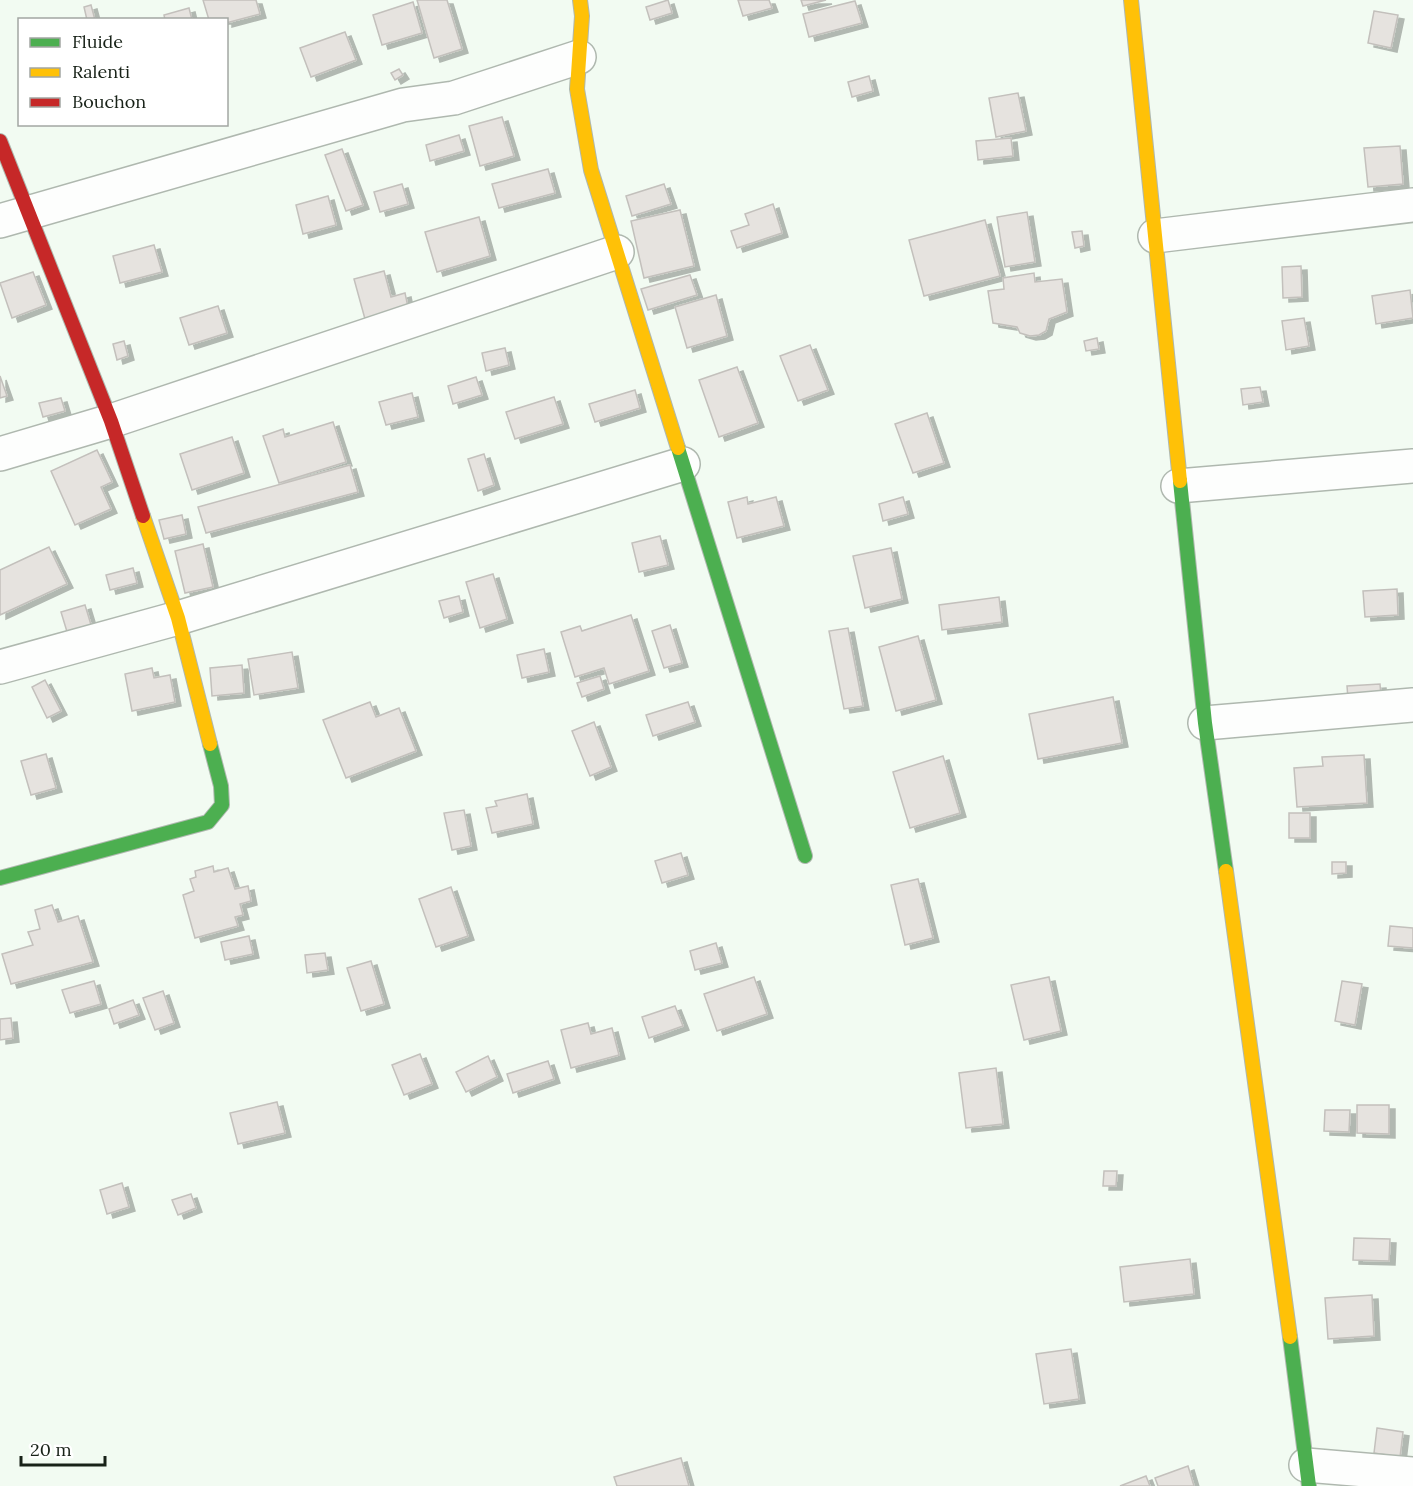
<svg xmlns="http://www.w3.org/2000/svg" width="1413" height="1486" font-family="Lora,serif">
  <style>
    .building { fill: #e6e3df; stroke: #c3c0bc; stroke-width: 1.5; filter: url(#shadow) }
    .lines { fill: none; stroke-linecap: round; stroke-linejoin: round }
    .street-casing { stroke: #afb8af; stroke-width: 36 }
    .fast-casing { stroke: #afb8af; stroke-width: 16 }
    .slow-casing { stroke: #afb8af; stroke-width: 16 }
    .jam-casing { stroke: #afb8af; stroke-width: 16 }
    .street { stroke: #fdfefd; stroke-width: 33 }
    .fast { stroke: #4caf50; stroke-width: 14 }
    .slow { stroke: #ffc107; stroke-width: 14 }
    .jam { stroke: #c62828; stroke-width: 14 }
  </style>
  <defs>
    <filter id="shadow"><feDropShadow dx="6" dy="4" stdDeviation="0" flood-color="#0004"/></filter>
  </defs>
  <rect width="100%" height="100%" fill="#f2fbf2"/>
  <g class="building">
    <polygon points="203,0 256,0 260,14 226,23 226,20 209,20"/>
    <polygon points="417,0 447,0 462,49 434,58"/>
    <polygon points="668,0 672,13 650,20 646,7"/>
    <polygon points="738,0 769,0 772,8 743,16"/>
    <polygon points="801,0 826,0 803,6"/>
    <polygon points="855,1 862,23 809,37 803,14"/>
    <polygon points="413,2 422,33 382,45 373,15"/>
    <polygon points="91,5 95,20 87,20 84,7"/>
    <polygon points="189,8 192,20 165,20 164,15"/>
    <polygon points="1374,11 1398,15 1391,48 1368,43"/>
    <polygon points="345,32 356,60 311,77 300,48"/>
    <polygon points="399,69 403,75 395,80 391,73"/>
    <polygon points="869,76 873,91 852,97 848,82"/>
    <polygon points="1018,93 1026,131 996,137 989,98"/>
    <polygon points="502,117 514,156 480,166 469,126"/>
    <polygon points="459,135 464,151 430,161 426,145"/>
    <polygon points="1011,138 1013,156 978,160 976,141"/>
    <polygon points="1400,146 1403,184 1368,187 1364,148"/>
    <polygon points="342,149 363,205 346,211 325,155"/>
    <polygon points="548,169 555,193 499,208 492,184"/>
    <polygon points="402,184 408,204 380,212 374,192"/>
    <polygon points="664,184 671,204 632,216 626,196"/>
    <polygon points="328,196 336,225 303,234 296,205"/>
    <polygon points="773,204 782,233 737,248 731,231 749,225 745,214"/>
    <polygon points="680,210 694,266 644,278 631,221"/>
    <polygon points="1027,212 1035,262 1005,267 997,217"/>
    <polygon points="479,217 490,256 437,272 425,232"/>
    <polygon points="985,220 1000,276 924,296 909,240"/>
    <polygon points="1082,231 1084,246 1075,248 1072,232"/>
    <polygon points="154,245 162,272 120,283 113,256"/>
    <polygon points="1301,266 1302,297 1283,298 1282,267"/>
    <polygon points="384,271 391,297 405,293 408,307 365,319 354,279"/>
    <polygon points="33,272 46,305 12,318 0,283"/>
    <polygon points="1034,273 1035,282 1062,279 1067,312 1049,319 1046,331 1039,335 1030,336 1020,333 1017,327 993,323 988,291 1004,289 1003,278"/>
    <polygon points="690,275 697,295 648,310 641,289"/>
    <polygon points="1410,290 1413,318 1376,324 1372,296"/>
    <polygon points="716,295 727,336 687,348 675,307"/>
    <polygon points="218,306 227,333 189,345 180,318"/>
    <polygon points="1304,318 1309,346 1286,350 1282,321"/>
    <polygon points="1097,338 1099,349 1086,351 1084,341"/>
    <polygon points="124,341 128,356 117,360 113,344"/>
    <polygon points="810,345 828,390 798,401 780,356"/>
    <polygon points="505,348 509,365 486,371 482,353"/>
    <polygon points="737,367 758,423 719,437 699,380"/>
    <polygon points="0,376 7,396 0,398"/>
    <polygon points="476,377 482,395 453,404 448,386"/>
    <polygon points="1260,387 1263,402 1243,405 1241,389"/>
    <polygon points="635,390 640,408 595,422 589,404"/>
    <polygon points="412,393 418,417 386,425 379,402"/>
    <polygon points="554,397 563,424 515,439 506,412"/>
    <polygon points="61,398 65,411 43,417 39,403"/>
    <polygon points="927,413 944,463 913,473 895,424"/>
    <polygon points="333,422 346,462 279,483 263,436 283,429 285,437"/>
    <polygon points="232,437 244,473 192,490 180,454"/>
    <polygon points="97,450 112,482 101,487 111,509 75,525 51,471"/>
    <polygon points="484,454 494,485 478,491 468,459"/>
    <polygon points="350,465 358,492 206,533 198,507"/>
    <polygon points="747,497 748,504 776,497 784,526 737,538 728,502"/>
    <polygon points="903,497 908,514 883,521 879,504"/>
    <polygon points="182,515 186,534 164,539 159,520"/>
    <polygon points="660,536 668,565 639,572 632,543"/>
    <polygon points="203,544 213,587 185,593 175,551"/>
    <polygon points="49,547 67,584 0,615 0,570"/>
    <polygon points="891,548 902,599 865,608 853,556"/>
    <polygon points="133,568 137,583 110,590 106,575"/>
    <polygon points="493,574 507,619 480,628 466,582"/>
    <polygon points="1397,589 1398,615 1365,617 1363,591"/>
    <polygon points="459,596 463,612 444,618 439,601"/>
    <polygon points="999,597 1002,622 942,630 939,605"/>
    <polygon points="85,605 92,628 68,635 61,612"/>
    <polygon points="631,615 649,671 609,684 604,668 575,677 561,632 580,626 582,631"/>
    <polygon points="670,625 682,663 664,668 652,631"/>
    <polygon points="848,628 863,706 844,709 829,631"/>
    <polygon points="918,636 936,700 896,711 879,647"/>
    <polygon points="544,649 549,672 522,678 517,655"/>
    <polygon points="292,652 298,688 254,695 248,659"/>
    <polygon points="242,665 244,693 212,696 210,668"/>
    <polygon points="152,668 154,678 170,675 175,702 132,711 125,674"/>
    <polygon points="600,676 604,689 582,697 577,683"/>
    <polygon points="45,680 61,711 47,718 32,687"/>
    <polygon points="1380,684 1381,697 1348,699 1347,686"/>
    <polygon points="1113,697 1122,743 1038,759 1029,714"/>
    <polygon points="370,702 376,717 399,708 416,751 346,778 323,720"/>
    <polygon points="688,702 695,722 653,736 646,715"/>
    <polygon points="594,722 611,767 590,776 572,731"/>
    <polygon points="46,754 56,788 31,795 21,761"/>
    <polygon points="1364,755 1367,803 1297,807 1294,768 1323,766 1322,757"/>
    <polygon points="943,756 960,813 910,828 893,772"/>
    <polygon points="527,794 533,824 492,833 486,808 497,806 495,801"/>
    <polygon points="464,810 471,846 452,850 444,813"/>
    <rect x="1289" y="813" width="21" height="25"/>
    <polygon points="681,853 688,875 662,883 655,861"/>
    <polygon points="1332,862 1346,862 1346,873 1332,874"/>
    <polygon points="213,866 214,872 228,868 235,889 248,886 251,901 240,904 243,915 235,917 238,926 195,938 183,895 194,891 190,879 196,877 195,871"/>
    <polygon points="918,879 933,938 905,945 891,885"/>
    <polygon points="451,887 468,936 436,947 419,899"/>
    <polygon points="52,905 58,922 78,916 93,962 11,984 2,954 33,945 28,932 40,929 35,910"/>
    <polygon points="1390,926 1413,928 1413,948 1388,946"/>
    <polygon points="249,936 253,954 225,960 221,942"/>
    <polygon points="716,943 722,963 695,970 690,951"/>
    <polygon points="325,953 328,970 307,973 305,955"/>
    <polygon points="371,961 384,1004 361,1011 347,968"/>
    <polygon points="754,977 767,1014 717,1031 704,994"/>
    <polygon points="1049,977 1061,1031 1024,1040 1011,985"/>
    <polygon points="94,981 101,1004 70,1013 62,990"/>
    <polygon points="1342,981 1362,984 1355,1025 1335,1021"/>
    <polygon points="163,991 174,1023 155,1030 143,998"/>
    <polygon points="133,1000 139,1015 114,1024 109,1009"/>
    <polygon points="675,1006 683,1026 649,1038 642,1017"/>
    <polygon points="11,1018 13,1038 0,1040 0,1019"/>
    <polygon points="588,1023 591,1034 612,1028 619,1055 571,1068 561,1030"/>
    <polygon points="420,1054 432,1084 404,1095 392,1065"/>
    <polygon points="488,1056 497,1077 466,1092 456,1072"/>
    <polygon points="548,1061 554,1079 513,1093 507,1074"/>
    <polygon points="996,1068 1003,1124 966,1128 959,1073"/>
    <polygon points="277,1102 285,1133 238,1144 230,1113"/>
    <polygon points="1357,1105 1389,1105 1389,1134 1357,1133"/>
    <polygon points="1325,1110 1350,1110 1349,1132 1324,1131"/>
    <polygon points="1104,1171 1117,1171 1116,1186 1103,1186"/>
    <polygon points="122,1183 129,1207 107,1214 100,1190"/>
    <polygon points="191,1194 196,1208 178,1215 172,1200"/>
    <polygon points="1354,1238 1390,1239 1389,1261 1353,1260"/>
    <polygon points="1190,1259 1194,1294 1124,1302 1120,1267"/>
    <polygon points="1372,1295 1374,1336 1328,1339 1325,1298"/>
    <polygon points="1071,1349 1079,1399 1044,1404 1036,1354"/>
    <polygon points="1377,1428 1403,1432 1400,1457 1374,1453"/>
    <polygon points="681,1458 689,1486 617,1486 614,1477"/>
    <polygon points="1188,1466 1194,1486 1158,1486 1155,1478"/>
    <polygon points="1146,1476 1150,1486 1120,1486"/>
  </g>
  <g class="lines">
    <g class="street-casing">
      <g id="street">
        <polyline points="0,221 403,105 454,98 579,57"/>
        <polyline points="1155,236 1413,205"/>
        <polyline points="0,454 111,421 617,252"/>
        <polyline points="1178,486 1413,466"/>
        <polyline points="0,667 178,618 683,464"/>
        <polyline points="1205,723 1413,705"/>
        <polyline points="1306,1465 1413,1474"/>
      </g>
    </g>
    <g class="fast-casing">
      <g id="fast">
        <polyline points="678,448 805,856"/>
        <polyline points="1180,481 1205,723 1226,871"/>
        <polyline points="0,878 208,822 222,805 221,786 210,744"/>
        <polyline points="1290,1337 1309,1486"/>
      </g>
    </g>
    <g class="slow-casing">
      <g id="slow">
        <polyline points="580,0 582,16 577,89 591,170 678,448"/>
        <polyline points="1131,0 1180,481"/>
        <polyline points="143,516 178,618 210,744"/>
        <polyline points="1226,871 1290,1337"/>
      </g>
    </g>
    <g class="jam-casing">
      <polyline id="jam" points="0,141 111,421 143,516"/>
    </g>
    <use href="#street" class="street"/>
    <use href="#fast" class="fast"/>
    <use href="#slow" class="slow"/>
    <use href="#jam" class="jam"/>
  </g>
  <rect x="18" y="18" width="210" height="108" fill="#ffffff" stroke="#a3a7a3" stroke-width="1.5"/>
  <rect x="30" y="38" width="30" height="9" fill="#4caf50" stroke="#a3a7a3" stroke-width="1.5"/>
  <text x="72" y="48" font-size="18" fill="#182218">Fluide</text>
  <rect x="30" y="68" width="30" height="9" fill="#ffc107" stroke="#a3a7a3" stroke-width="1.5"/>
  <text x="72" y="78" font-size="18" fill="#182218">Ralenti</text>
  <rect x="30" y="98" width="30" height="9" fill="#c62828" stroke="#a3a7a3" stroke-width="1.5"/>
  <text x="72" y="108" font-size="18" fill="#182218">Bouchon</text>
  <path d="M21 1456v9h84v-9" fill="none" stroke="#182218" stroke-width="3"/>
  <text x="30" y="1456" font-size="18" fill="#182218" stroke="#ffffff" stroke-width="4.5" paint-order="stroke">20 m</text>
</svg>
